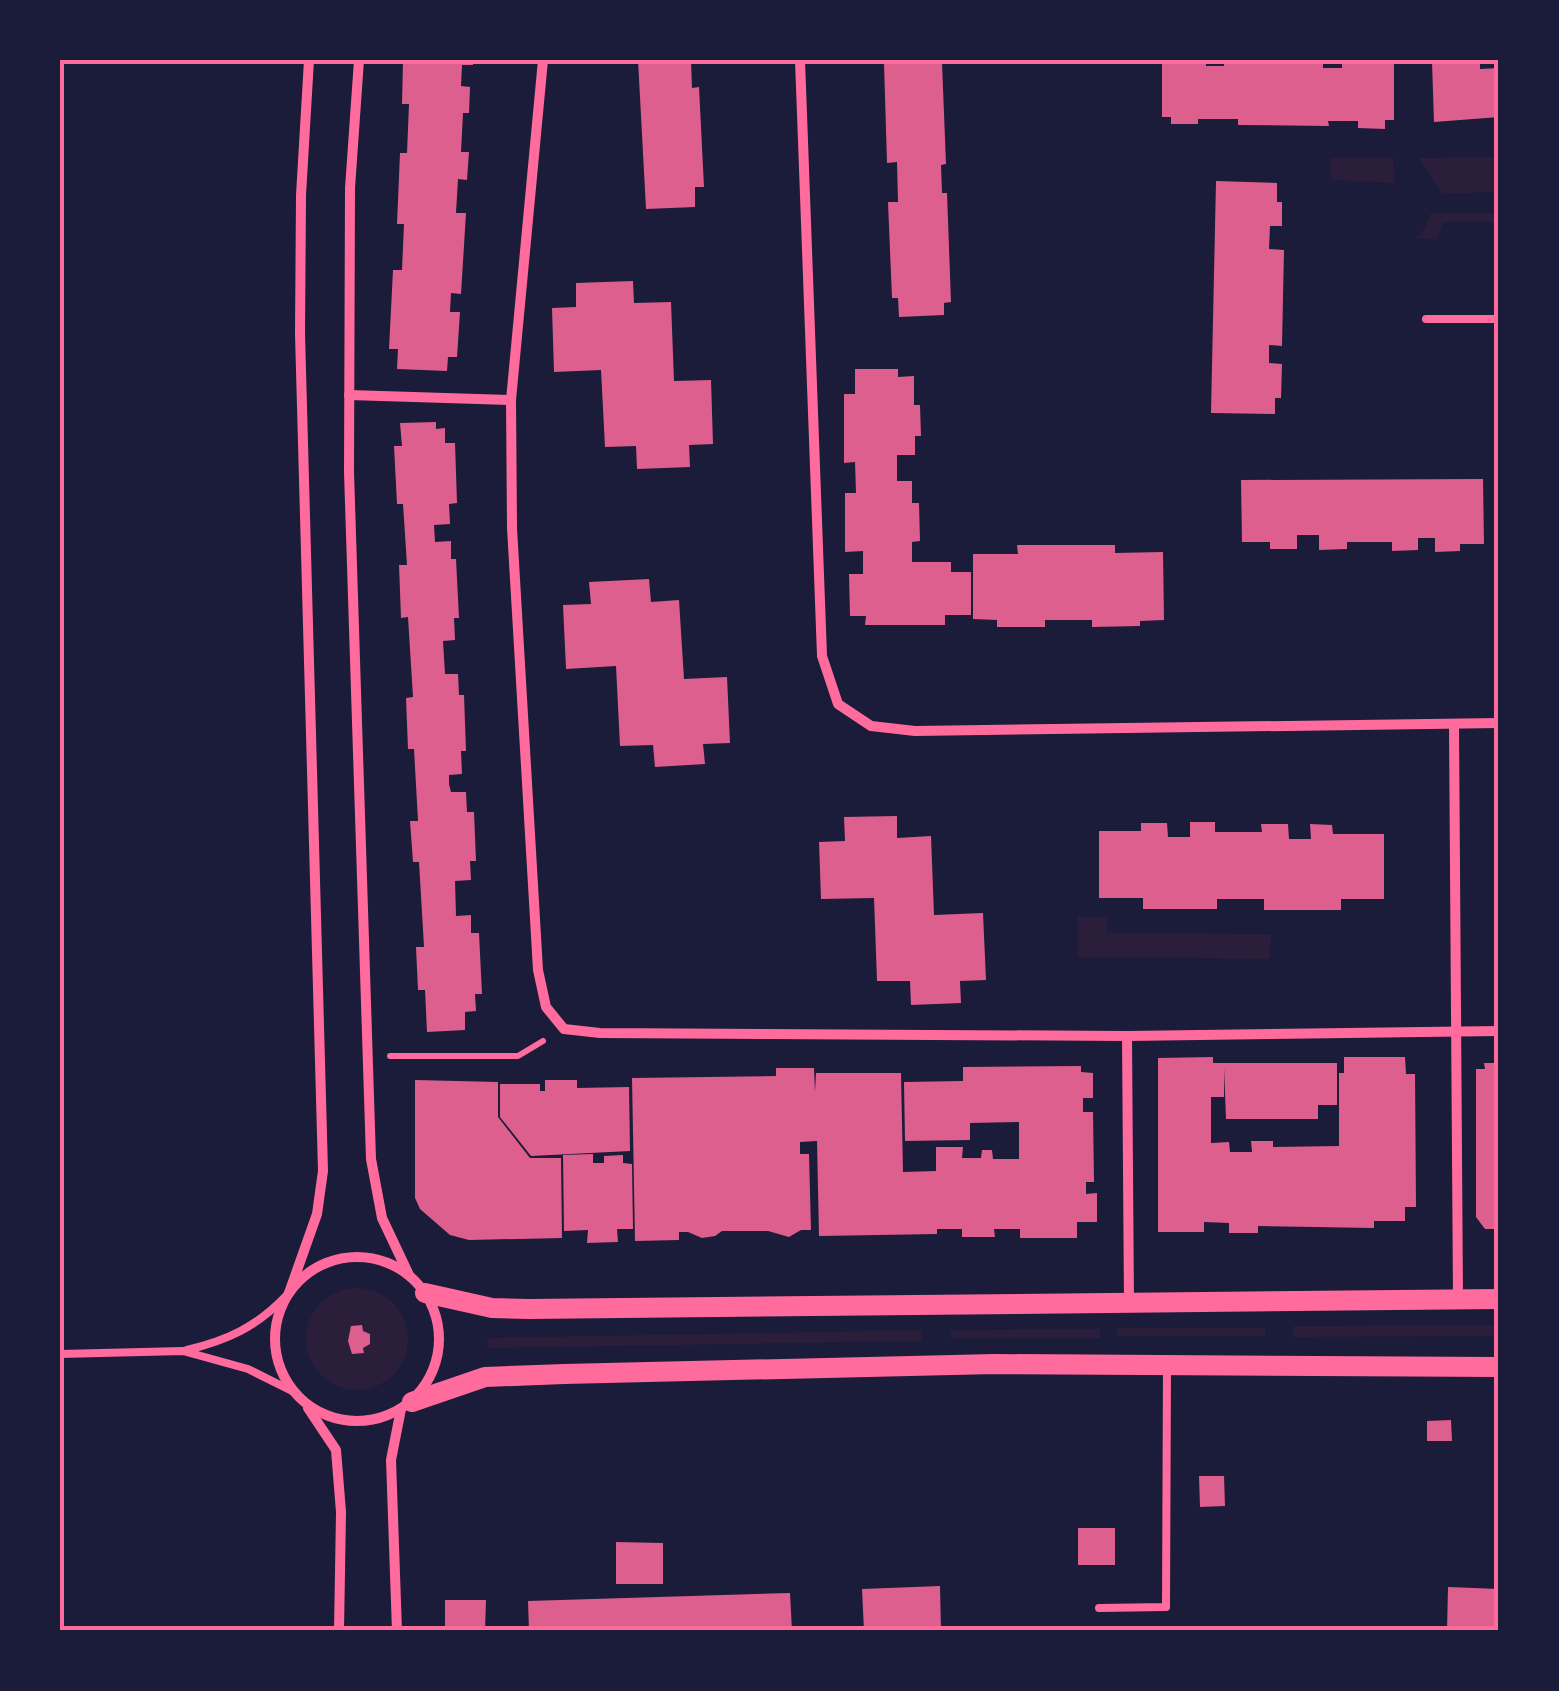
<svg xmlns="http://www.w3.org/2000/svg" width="1559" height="1691" font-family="'Space Grotesk',sans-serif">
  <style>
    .green { fill: #2a1e3b }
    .building { fill: #dd5f8e }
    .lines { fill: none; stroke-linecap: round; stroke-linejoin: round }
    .path { stroke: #ff6b9d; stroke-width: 6 }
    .service { stroke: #ff6b9d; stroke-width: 8 }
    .minor { stroke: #ff6b9d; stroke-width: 10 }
    .secondary { stroke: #ff6b9d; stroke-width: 20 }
    .neatline { fill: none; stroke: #ff6b9d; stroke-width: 4 }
  </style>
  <rect width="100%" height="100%" fill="#1b1b3a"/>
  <g class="green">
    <polygon points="1499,157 1499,180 1492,192 1442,194 1419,158"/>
    <polygon points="1330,158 1393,158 1395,183 1331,180"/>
    <polygon points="1431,213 1499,213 1499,238 1493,222 1443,222 1437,239 1415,238 1425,229"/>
    <polygon points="1078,917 1107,917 1107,933 1271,934 1270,959 1078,957"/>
    <circle cx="357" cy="1339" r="51"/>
    <polygon points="1499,1325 1499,1336 1293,1337 1294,1326"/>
    <rect x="1117" y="1328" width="148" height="8"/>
    <polygon points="1100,1329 1100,1338 951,1338 951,1330"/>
    <polygon points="921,1330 922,1341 488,1348 487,1338"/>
  </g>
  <g class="building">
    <polygon points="403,60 473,60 473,65 462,65 461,86 470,87 469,113 463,113 461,152 469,152 467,180 458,179 456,213 466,213 461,294 451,293 450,312 460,312 457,357 448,357 447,371 397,369 398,349 389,349 393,270 402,270 404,224 397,224 400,153 407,153 409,104 402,104"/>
    <polygon points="638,60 691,60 692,88 699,87 704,187 695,187 695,207 646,209"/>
    <polygon points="890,60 934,60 934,63 942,63 946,164 941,165 942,193 947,193 951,302 944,303 944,315 899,317 898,298 892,298 888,202 898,202 897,162 887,163 884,64 890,64"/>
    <polygon points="1162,60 1206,60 1206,66 1224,66 1224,60 1323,60 1323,68 1342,68 1342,60 1394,60 1394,120 1385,120 1385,129 1358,128 1358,121 1328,121 1329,126 1238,125 1238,119 1198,119 1198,124 1171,124 1171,117 1162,117"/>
    <polygon points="1480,61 1480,69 1499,68 1499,117 1434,122 1432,62"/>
    <polygon points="1216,181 1277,183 1277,202 1282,202 1282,226 1270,226 1269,249 1284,250 1282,346 1269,345 1269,363 1282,364 1281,398 1275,398 1275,414 1211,413"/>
    <polygon points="633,281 634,303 671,302 674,381 711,380 713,444 689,445 690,467 637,469 636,446 605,447 601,370 554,372 552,308 576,307 576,283"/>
    <polygon points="855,369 898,369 898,377 914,376 914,405 920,405 921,436 915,436 915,455 897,455 897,481 912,481 912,503 919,503 920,541 912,542 912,562 951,562 951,572 971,572 971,615 945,615 945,625 865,625 866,616 850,616 849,574 863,574 863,551 845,552 845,493 856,493 855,462 844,463 844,394 855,394"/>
    <polygon points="436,422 436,429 445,428 445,443 455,443 457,503 449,504 450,524 434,525 435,542 451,541 451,559 456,559 459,618 454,618 455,640 443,641 445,674 458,674 459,695 464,695 466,751 461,751 462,774 449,775 449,784 451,792 466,792 467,812 474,812 476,861 470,861 471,880 455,881 456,916 471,915 471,933 479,933 482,994 475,994 476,1011 465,1012 465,1030 427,1032 425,990 418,990 416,947 424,947 419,862 413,862 410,821 418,821 414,749 408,749 406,698 413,697 408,617 401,618 399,565 407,565 403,504 397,504 394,446 402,446 400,423"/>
    <polygon points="1483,479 1484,544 1460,544 1460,551 1435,552 1435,538 1418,538 1418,550 1392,551 1392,542 1347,542 1347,549 1319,550 1319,535 1297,535 1297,549 1270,549 1270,542 1242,542 1241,480"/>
    <polygon points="1017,545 1115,545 1115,553 1163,552 1164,620 1140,621 1140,626 1092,627 1092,620 1045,620 1045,627 997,627 997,620 973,619 973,554 1018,554"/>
    <polygon points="649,579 651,602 679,600 684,679 727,677 730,743 703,744 705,764 655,767 653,745 620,746 616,666 566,669 563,605 591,604 589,582"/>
    <polygon points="897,816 897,838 931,836 934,915 983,913 986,980 960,981 961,1003 911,1005 910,981 877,981 874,898 821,899 819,842 845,841 844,817"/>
    <polygon points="1190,822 1215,822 1215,832 1262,832 1261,824 1288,824 1289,839 1311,839 1310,824 1332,825 1333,834 1384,834 1384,899 1341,899 1341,910 1264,910 1264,899 1217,899 1217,909 1143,909 1143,898 1099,898 1099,831 1141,831 1141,823 1167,823 1168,837 1190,837"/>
    <polygon points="1213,1057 1213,1063 1337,1063 1337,1105 1318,1105 1318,1119 1226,1119 1224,1068 1224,1097 1211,1097 1211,1143 1229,1142 1230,1152 1252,1152 1251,1141 1273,1141 1273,1147 1339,1146 1339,1073 1344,1073 1344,1057 1405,1057 1406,1074 1415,1074 1416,1207 1405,1207 1405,1221 1374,1221 1374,1228 1258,1226 1258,1233 1229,1233 1229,1223 1204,1222 1204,1232 1158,1232 1158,1058"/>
    <polygon points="1484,1063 1499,1063 1499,1229 1485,1229 1476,1217 1476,1069 1485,1069"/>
    <polygon points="1081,1066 1081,1072 1093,1073 1093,1098 1083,1098 1083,1112 1093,1112 1094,1182 1086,1182 1086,1194 1097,1193 1097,1222 1077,1222 1077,1238 1020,1238 1020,1229 994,1229 995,1237 962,1237 962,1229 937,1229 937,1234 819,1236 817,1141 800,1142 800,1154 809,1154 811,1230 801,1230 789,1237 768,1231 722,1231 715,1236 702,1238 688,1232 679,1232 679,1240 635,1241 632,1078 776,1076 776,1068 814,1068 815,1092 816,1073 901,1073 903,1172 936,1171 936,1147 963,1147 962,1158 981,1158 982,1150 992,1150 993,1159 1019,1159 1019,1122 970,1123 970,1140 905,1141 904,1082 963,1081 963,1067"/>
    <polygon points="415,1080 498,1082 498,1117 530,1158 561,1158 562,1238 469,1240 450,1235 420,1209 415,1198"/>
    <polygon points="545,1080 577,1080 577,1088 629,1087 630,1151 531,1156 500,1117 500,1084 540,1084 540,1091 545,1091"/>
    <polygon points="593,1154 593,1163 604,1163 604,1156 623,1155 623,1163 632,1164 633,1229 617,1229 618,1242 587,1243 588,1230 564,1231 563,1155"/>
    <polygon points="362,1325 363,1331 370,1334 370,1344 363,1348 364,1353 352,1354 348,1341 351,1326"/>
    <polygon points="1451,1420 1452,1441 1427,1441 1427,1421"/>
    <polygon points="1199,1476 1224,1476 1225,1506 1200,1507"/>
    <rect x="1078" y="1528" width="37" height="37"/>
    <polygon points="616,1542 663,1543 663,1584 616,1584"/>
    <polygon points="940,1586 941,1631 864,1631 862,1589"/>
    <polygon points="1448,1587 1499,1589 1499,1631 1447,1631"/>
    <polygon points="790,1593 792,1631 529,1631 528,1601"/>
    <polygon points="445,1600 486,1600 485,1631 445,1631"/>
  </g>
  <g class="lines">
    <polyline class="path" points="390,1056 518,1056 543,1041"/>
    <g class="service">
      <polyline points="1426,319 1499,319"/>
      <path d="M187 1350C228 1340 256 1327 285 1297"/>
      <polyline points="60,1354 183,1351 248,1369 294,1392"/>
      <polyline points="1099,1608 1166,1607 1167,1366"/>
    </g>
    <g class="minor">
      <polyline points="359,60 350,188 349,472 371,1159 382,1218 409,1275"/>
      <polyline points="543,60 511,400 512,528 538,970 546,1007 564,1029 600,1033 1127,1036 1499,1031"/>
      <polyline points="800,60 822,656 838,704 871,726 915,731 1499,723"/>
      <polyline points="349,395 511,400"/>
      <polyline points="1454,725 1458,1299"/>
      <polyline points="1127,1036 1129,1304"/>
      <circle cx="357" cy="1339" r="82"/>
      <polyline points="289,1293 317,1214 323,1171 300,334 301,195 309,60"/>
      <polyline points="308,1408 336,1450 341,1512 339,1631"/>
      <polyline points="397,1631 391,1460 401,1409"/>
    </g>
    <g class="secondary">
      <polyline points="425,1293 492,1308 528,1309 1499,1299"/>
      <polyline points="412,1402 485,1377 564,1374 995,1364 1499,1367"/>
    </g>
  </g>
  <rect width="1559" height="1691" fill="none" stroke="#1b1b3a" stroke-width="125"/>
  <rect x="62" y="62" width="1434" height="1566" class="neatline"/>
</svg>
